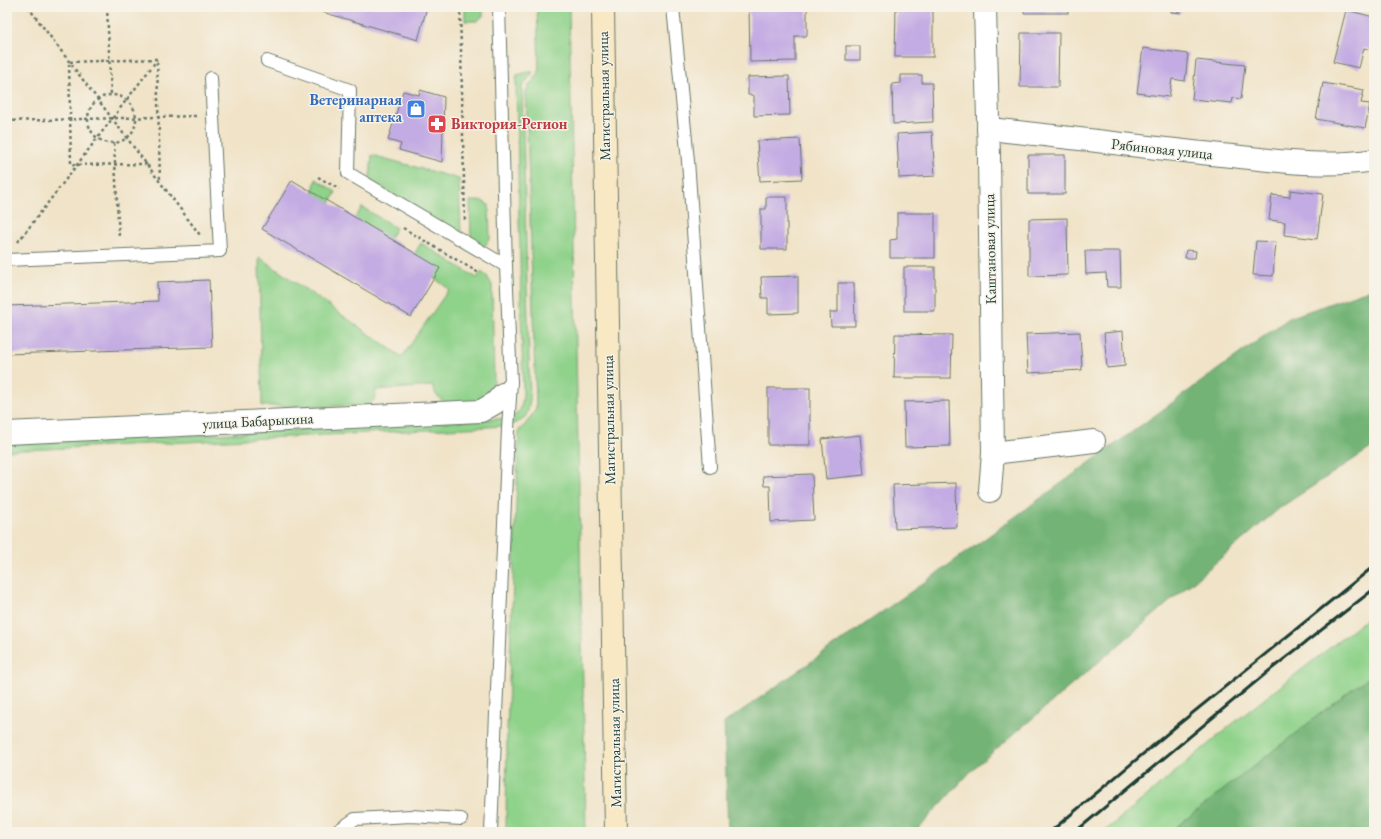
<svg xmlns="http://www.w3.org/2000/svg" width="1381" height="839" font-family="'EB Garamond',serif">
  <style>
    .green { fill: #8fd28a; stroke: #57885f }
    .forest { fill: #73b476; stroke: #497855 }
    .building { fill: #c3abe3 }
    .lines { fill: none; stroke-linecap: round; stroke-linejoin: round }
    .service-casing { stroke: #687768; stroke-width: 14 }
    .minor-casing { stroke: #687768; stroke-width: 24 }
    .secondary-casing { stroke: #687768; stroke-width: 24 }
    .path { stroke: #687768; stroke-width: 2.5; stroke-dasharray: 3 3; stroke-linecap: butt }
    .service { stroke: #fff; stroke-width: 12 }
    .minor { stroke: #fff; stroke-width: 22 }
    .secondary { stroke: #f8e8c3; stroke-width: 22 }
    .rail { stroke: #1f3d34; stroke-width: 3 }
    .labels { text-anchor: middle; stroke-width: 3; stroke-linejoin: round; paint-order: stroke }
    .street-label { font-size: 15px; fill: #1f3d34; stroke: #f7f3e8 }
    .shop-label { font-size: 15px; font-weight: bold; fill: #366cbe; stroke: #f7f3e8; text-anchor: end }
    .health-label { font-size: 15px; font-weight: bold; fill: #be3a42; stroke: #f7f3e8; text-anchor: start }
  </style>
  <rect width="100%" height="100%" fill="#f7f3e8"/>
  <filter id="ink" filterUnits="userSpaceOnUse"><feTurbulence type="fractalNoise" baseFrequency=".025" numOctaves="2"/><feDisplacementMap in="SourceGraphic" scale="8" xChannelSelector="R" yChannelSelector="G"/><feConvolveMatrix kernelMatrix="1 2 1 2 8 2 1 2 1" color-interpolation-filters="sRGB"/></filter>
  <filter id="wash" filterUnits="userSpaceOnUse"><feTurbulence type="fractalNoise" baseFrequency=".012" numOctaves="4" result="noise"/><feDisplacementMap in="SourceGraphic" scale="16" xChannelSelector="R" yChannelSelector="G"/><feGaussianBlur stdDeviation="0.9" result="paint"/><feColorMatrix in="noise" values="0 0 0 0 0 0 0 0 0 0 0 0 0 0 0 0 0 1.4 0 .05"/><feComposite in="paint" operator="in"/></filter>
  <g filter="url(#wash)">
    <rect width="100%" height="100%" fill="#f0e3c8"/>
    <g class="green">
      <polygon points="465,7 483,7 483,16 477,21 465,21"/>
      <path d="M537 7H569L586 832H506L507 731 519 430 525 425 536 409 526 92C529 82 536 80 539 72Z"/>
      <path d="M527 72H533L522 87 530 399C528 418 524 422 506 426L7 451V444L380 426 508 418C522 413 521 408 523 395L516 81 517 75Z"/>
      <polygon points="372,155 459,179 461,236 371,181 370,177"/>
      <polygon points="316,179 336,192 329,205 312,195"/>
      <polygon points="470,201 482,201 489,205 490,238 485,246 478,247 471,242"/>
      <polygon points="362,207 396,228 388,241 354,220"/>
      <path d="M421 243 477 278 481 272 487 276 492 285 494 381C492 384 492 390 490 393 483 405 457 402 445 403L436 395 433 386 376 390 375 399 368 406H262L259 257 402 357 449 289 434 278 435 269 413 256Z"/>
      <polygon points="1374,613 1374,674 1348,692 1170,832 1104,832 1231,725"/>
    </g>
    <g class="forest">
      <polygon points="1374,288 1374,446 1281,507 974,768 915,832 728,832 724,723 939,572 1289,318"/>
      <polygon points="1374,674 1374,832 1170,832 1348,692"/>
    </g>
    <g id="blocks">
      <g class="building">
        <polygon points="305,7 427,7 418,40"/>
        <polygon points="749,7 807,7 807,36 795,36 795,61 750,62"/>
        <polygon points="896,7 933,7 933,57 895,57"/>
        <rect x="1024" y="7" width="44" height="6"/>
        <polygon points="1171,7 1181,7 1181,13 1171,12"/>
        <polygon points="1346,10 1374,17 1374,38 1371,50 1364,48 1359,68 1333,62"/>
        <polygon points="1021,33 1059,33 1058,87 1020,87"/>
        <rect x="846" y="46" width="14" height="14"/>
        <polygon points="1143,48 1188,54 1185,81 1172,79 1169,97 1137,93"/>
        <polygon points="1196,60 1245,65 1241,99 1233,98 1232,103 1192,99"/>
        <polygon points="901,75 922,75 922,83 932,83 933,122 893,124 892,84 901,83"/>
        <polygon points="789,76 790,115 754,116 754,95 748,95 748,77"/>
        <polygon points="1323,83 1364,90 1361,103 1370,104 1365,128 1316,119"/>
        <polygon points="420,90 444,97 442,162 399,150 401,144 388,140 403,91 419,95"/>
        <polygon points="932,132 935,176 899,178 897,134"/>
        <polygon points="800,139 802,179 760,181 757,141"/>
        <rect x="1028" y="155" width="37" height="39"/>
        <polygon points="292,180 440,268 411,317 262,229"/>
        <polygon points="1290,190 1323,194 1317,239 1284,235 1285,222 1269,220 1272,195 1290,197"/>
        <polygon points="766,197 787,197 787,249 761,249 761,209 766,209"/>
        <polygon points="897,213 935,213 935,258 890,258 890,240 897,239"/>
        <polygon points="1067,218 1068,275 1029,276 1029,219"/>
        <polygon points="1256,241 1276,242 1273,276 1253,275"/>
        <polygon points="1186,250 1196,251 1195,258 1185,258"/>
        <polygon points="1085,251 1120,251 1121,287 1107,287 1106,273 1086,274"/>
        <rect x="904" y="267" width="31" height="44"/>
        <polygon points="798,276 798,313 768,314 768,298 762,298 761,277"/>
        <polygon points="209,280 212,347 7,354 7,306 158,301 157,282"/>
        <polygon points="838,283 854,283 855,326 831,326 830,312 838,312"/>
        <polygon points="1123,331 1125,366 1107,368 1104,333"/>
        <polygon points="1080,332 1082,370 1028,373 1026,334"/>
        <polygon points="895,334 952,335 951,378 894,378"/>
        <rect x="768" y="388" width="42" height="57"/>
        <polygon points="949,401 950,446 905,447 904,402"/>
        <polygon points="860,435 864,475 826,479 822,439"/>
        <polygon points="812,474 814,520 771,522 770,486 764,486 763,476"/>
        <polygon points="956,483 957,527 895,529 893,485"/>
      </g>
    </g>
  </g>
  <g filter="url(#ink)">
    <use href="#blocks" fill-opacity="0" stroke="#687768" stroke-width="1"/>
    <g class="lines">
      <g class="service-casing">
        <g id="service">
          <polyline points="499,7 506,266 511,382 506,388"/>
          <polyline points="673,7 688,161 710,467"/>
          <polyline points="267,61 350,90 348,173 506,266"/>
          <polyline points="7,260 220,251 211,78"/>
          <polyline points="336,832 355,819 411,816 461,819"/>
          <polyline points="491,832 508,429 511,382"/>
        </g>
      </g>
      <g class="minor-casing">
        <g id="minor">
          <polyline points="985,7 989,157 993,453 990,491"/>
          <path d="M988 129C1069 137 1150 148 1232 156 1279 161 1327 168 1374 160"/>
          <polyline points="7,433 481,411 495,403 503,394"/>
          <polyline points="993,453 1094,441"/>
        </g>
      </g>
      <g class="secondary-casing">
        <polyline id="secondary" points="603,7 616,832"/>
      </g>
      <g class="path">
        <polyline points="28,7 200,235"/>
        <polyline points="107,7 111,95"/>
        <polyline points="460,7 465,223"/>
        <circle cx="112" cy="119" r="24"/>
        <polyline points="7,121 196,116"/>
        <polyline points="114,143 119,238"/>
        <polyline points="147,164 71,165 69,62 157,59 160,181"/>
        <polyline points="318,177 339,189"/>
        <polyline points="403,228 479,273"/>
        <polyline points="18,242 157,60"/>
      </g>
      <use href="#service" class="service"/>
      <use href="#minor" class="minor"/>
      <use href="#secondary" class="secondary"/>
      <g class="rail">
        <polyline points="1050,832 1174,728 1374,566"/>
        <polyline points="1075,832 1270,670 1374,589"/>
      </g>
    </g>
  </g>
  <defs>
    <g id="shop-square" transform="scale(1)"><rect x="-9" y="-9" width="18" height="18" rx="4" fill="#3f7fe0" stroke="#f7f3e8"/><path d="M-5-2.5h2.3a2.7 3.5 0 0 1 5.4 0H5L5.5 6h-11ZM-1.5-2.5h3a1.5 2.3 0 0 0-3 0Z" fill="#fff"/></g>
    <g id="pharmacy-square" transform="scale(1)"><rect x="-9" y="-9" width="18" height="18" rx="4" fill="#e0444e" stroke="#f7f3e8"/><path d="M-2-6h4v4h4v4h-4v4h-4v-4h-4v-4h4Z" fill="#fff"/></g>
  </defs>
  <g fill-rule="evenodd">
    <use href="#shop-square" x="416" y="109"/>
    <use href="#pharmacy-square" x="437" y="124"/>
  </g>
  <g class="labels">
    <g class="street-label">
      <text transform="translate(604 96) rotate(-91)" y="5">Магистральная улица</text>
      <text transform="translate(1162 149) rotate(6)" y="5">Рябиновая улица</text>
      <text transform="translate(990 249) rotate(-91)" y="5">Каштановая улица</text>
      <text transform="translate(609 420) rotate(-91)" y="5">Магистральная улица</text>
      <text transform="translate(258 421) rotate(-3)" y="5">улица Бабарыкина</text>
      <text transform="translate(615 743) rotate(-91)" y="5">Магистральная улица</text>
    </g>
    <g class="shop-label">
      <text x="402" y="105">Ветеринарная<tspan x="402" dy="17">аптека</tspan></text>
    </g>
    <g class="health-label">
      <text x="451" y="129">Виктория-Регион</text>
    </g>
  </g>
  <rect width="1381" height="839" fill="none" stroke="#f7f3e8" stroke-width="24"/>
</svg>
